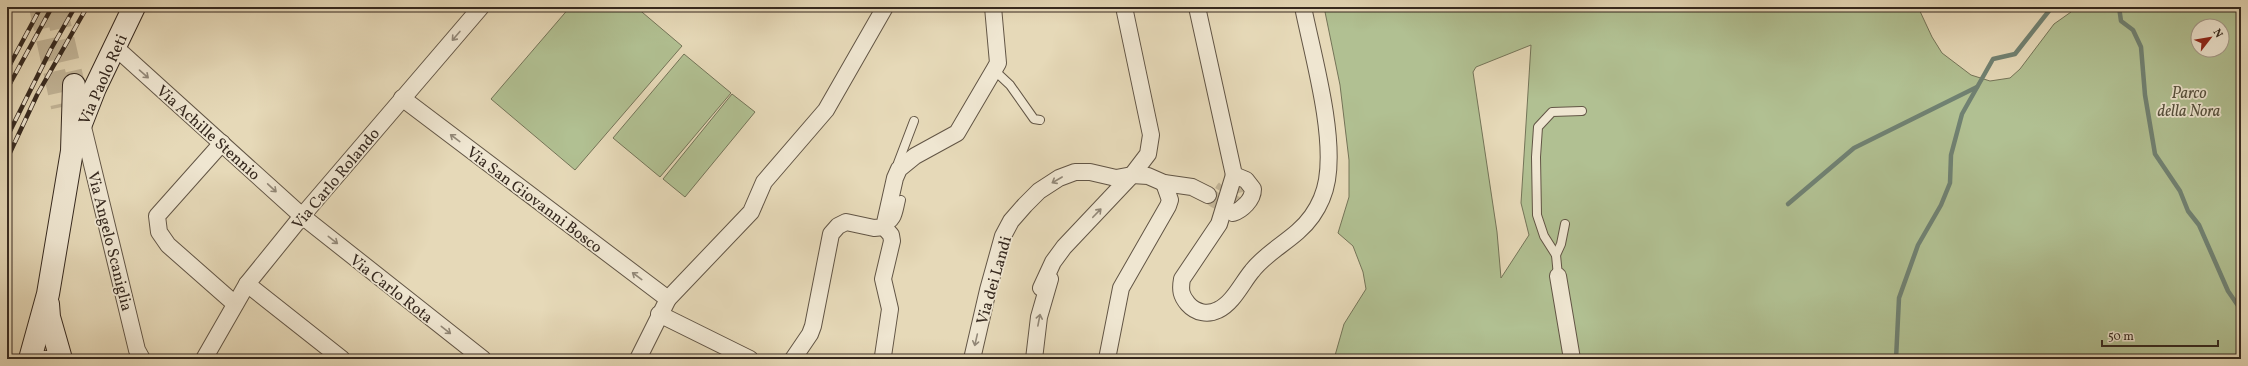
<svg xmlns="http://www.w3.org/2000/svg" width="2248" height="366" font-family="Vollkorn,serif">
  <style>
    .green { fill: #b1c092; stroke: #747458; fill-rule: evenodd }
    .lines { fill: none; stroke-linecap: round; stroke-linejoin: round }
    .stream { stroke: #708172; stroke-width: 4.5 }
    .street-tunnel { stroke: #c3b699; stroke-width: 16; stroke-dasharray: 16 8; stroke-linecap: butt }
    .secondary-tunnel { stroke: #c3b699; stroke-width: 22; stroke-dasharray: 22 11; stroke-linecap: butt }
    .lane-casing { stroke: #625545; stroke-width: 10 }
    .street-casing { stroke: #625545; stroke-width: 18 }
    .secondary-casing { stroke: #36291f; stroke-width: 24 }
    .lane { stroke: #efe6d1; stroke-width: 8 }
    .street { stroke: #efe6d1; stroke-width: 16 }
    .secondary { stroke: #efe6d1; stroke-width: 22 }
    .rail-casing { stroke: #36291f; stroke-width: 4.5 }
    .rail { stroke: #efe6d1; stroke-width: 3; stroke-dasharray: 9; stroke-linecap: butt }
    .oneway { stroke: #928878 }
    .labels { text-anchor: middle; stroke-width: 3.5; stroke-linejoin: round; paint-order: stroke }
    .street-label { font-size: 16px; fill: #36291f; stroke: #efe6d1 }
    .park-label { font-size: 16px; font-style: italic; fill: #554f3c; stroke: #efe6d1 }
  </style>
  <rect width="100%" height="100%" fill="#e6d9b8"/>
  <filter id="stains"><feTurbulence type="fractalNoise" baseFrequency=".005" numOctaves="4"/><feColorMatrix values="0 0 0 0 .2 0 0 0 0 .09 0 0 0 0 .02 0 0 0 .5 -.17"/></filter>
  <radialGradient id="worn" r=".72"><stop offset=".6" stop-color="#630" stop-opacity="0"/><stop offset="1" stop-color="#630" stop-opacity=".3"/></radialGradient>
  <g class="green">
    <polygon points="570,7 636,7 682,46 575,170 491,99"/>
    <path d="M1324 7H1918L1932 37 1942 53 1971 75 1990 81 2010 78 2020 69 2054 24 2071 12 2072 7H2241V359H1334L1344 324 1366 289 1363 272 1353 246 1338 233 1349 197V160L1340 85ZM2198 26H2222V50H2198ZM1531 45 1521 203 1529 235 1501 278 1497 232 1473 72 1476 67Z"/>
    <polygon points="684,54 731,93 660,177 613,138"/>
    <polygon points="732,94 755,112 685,197 663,179"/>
  </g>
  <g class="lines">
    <g class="stream">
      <polyline points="2119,7 2121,21 2133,30 2141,47 2145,95 2155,154 2180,191 2188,211 2199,225 2228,291 2241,310"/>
      <polyline points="1788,204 1854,148 1977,87"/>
      <polyline points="1896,359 1899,298 1918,245 1941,205 1950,183 1951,155 1962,114 1993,59 2015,54 2052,7"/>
    </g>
    <path class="street-tunnel" d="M1208 195C1243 223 1256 186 1234 184 1228 184 1225 187 1222 192"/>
    <g class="secondary-tunnel">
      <polyline points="40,7 62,107"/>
      <polyline points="56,7 74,85"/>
    </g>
    <g class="lane-casing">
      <g id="lane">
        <polyline points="994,70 1010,85 1034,119 1040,120"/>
        <polyline points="899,168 898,163 914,121"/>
        <path d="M884 227C898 224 898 212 901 200"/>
        <polyline points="1556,255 1561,244 1565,224"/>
        <polyline points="1558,276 1556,255 1544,236 1537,215 1536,157 1538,127 1552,112 1582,111"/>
      </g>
    </g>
    <g class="street-casing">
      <g id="street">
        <polyline points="1124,7 1151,135 1148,154 1132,175"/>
        <path d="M1197 7 1234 175 1246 180 1253 189C1253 200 1242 210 1233 213"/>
        <polyline points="115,47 302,216 483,359"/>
        <polyline points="402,98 668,299"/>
        <polyline points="82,123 137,350 142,359"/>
        <polyline points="222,143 157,216 159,232 168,245 235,304"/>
        <polyline points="1132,175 1148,176 1164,183 1192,187 1208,195"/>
        <path d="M1234 175 1219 224 1182 279C1180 290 1181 296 1188 304 1196 313 1208 315 1218 310 1233 303 1242 283 1252 271 1269 249 1296 239 1312 216 1319 206 1325 192 1327 180 1335 132 1313 56 1303 7"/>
        <polyline points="1558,276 1572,359"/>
        <polyline points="247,284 342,359"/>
        <polyline points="659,314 750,359"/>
        <polyline points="883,356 890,309 883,279 892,241 891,235 884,227"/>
        <polyline points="41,359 51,359"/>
        <polyline points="204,359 247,284 302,216 481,7"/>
        <polyline points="638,359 668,299 751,212 764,182 826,110 885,7"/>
        <polyline points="793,359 810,334 813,326 831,234 838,226 846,222 874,228 884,227 895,178 899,169 915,156 957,133 994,70 998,63 993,7"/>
        <polyline points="972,359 988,290 1003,236 1011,221 1025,205 1039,191 1059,178 1075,172 1090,172 1116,178 1132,175 1064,247 1053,262 1041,288"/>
        <polyline points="1034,359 1039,317 1050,279"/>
        <polyline points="1107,359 1121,288 1168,206 1170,200 1164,183"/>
      </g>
    </g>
    <g class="secondary-casing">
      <g id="secondary">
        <polyline points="79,129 95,88 134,7"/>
        <polyline points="48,304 49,317 61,359"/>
        <polyline points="30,359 48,294 72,151 74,85"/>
      </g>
    </g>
    <use href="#lane" class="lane"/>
    <use href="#street" class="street"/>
    <use href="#secondary" class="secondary"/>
    <g class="rail-casing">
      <g id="rail">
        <polyline points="7,70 41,7"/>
        <polyline points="7,89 52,7"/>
        <polyline points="7,137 51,49 75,7"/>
        <polyline points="7,159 37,95 87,7"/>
      </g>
    </g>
    <use href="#rail" class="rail"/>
  </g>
  <defs><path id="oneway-shaft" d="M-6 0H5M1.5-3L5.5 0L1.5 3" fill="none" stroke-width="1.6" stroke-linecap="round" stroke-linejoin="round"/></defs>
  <g class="oneway">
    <use href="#oneway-shaft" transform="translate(456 36) rotate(131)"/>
    <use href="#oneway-shaft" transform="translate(144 74) rotate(41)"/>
    <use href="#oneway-shaft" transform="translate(455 138) rotate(-143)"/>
    <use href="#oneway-shaft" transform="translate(1057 180) rotate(150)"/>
    <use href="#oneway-shaft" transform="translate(272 188) rotate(43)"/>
    <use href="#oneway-shaft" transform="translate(1097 213) rotate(-46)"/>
    <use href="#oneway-shaft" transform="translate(333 240) rotate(38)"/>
    <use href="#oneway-shaft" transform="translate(637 276) rotate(-143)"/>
    <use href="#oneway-shaft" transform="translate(1039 320) rotate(-79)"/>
    <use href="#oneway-shaft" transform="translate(446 330) rotate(38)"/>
    <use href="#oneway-shaft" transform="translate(976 340) rotate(103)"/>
  </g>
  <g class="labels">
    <g class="street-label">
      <text transform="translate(102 79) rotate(-66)" y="6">Via Paolo Reti</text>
      <text transform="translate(209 132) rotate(42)" y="6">Via Achille Stennio</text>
      <text transform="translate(335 178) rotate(-50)" y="6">Via Carlo Rolando</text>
      <text transform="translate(535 199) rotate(37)" y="6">Via San Giovanni Bosco</text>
      <text transform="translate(111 241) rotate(76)" y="6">Via Angelo Scaniglia</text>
      <text transform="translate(993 280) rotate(-74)" y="6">Via dei Landi</text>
      <text transform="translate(392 288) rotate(38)" y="6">Via Carlo Rota</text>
    </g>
    <g class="park-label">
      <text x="2189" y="98">Parco<tspan x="2189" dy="18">della Nora</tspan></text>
    </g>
  </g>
  <rect width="2248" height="366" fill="none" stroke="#e6d9b8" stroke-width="24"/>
  <rect x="8" y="8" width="2232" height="350" fill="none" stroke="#36291f" stroke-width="2"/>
  <rect x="12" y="12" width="2224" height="342" fill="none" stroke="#36291f"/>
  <g transform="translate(2210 38) rotate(59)"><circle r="19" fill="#efe6d1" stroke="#a59a8a"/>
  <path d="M0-3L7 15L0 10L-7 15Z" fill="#8f2418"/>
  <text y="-6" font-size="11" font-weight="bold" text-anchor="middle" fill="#36291f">N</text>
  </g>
  <path d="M2102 340v6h116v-6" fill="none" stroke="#36291f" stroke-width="2"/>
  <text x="2108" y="340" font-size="12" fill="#36291f" stroke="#efe6d1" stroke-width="3" paint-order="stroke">50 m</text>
  <rect width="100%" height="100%" filter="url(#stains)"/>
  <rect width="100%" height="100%" fill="url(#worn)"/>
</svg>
